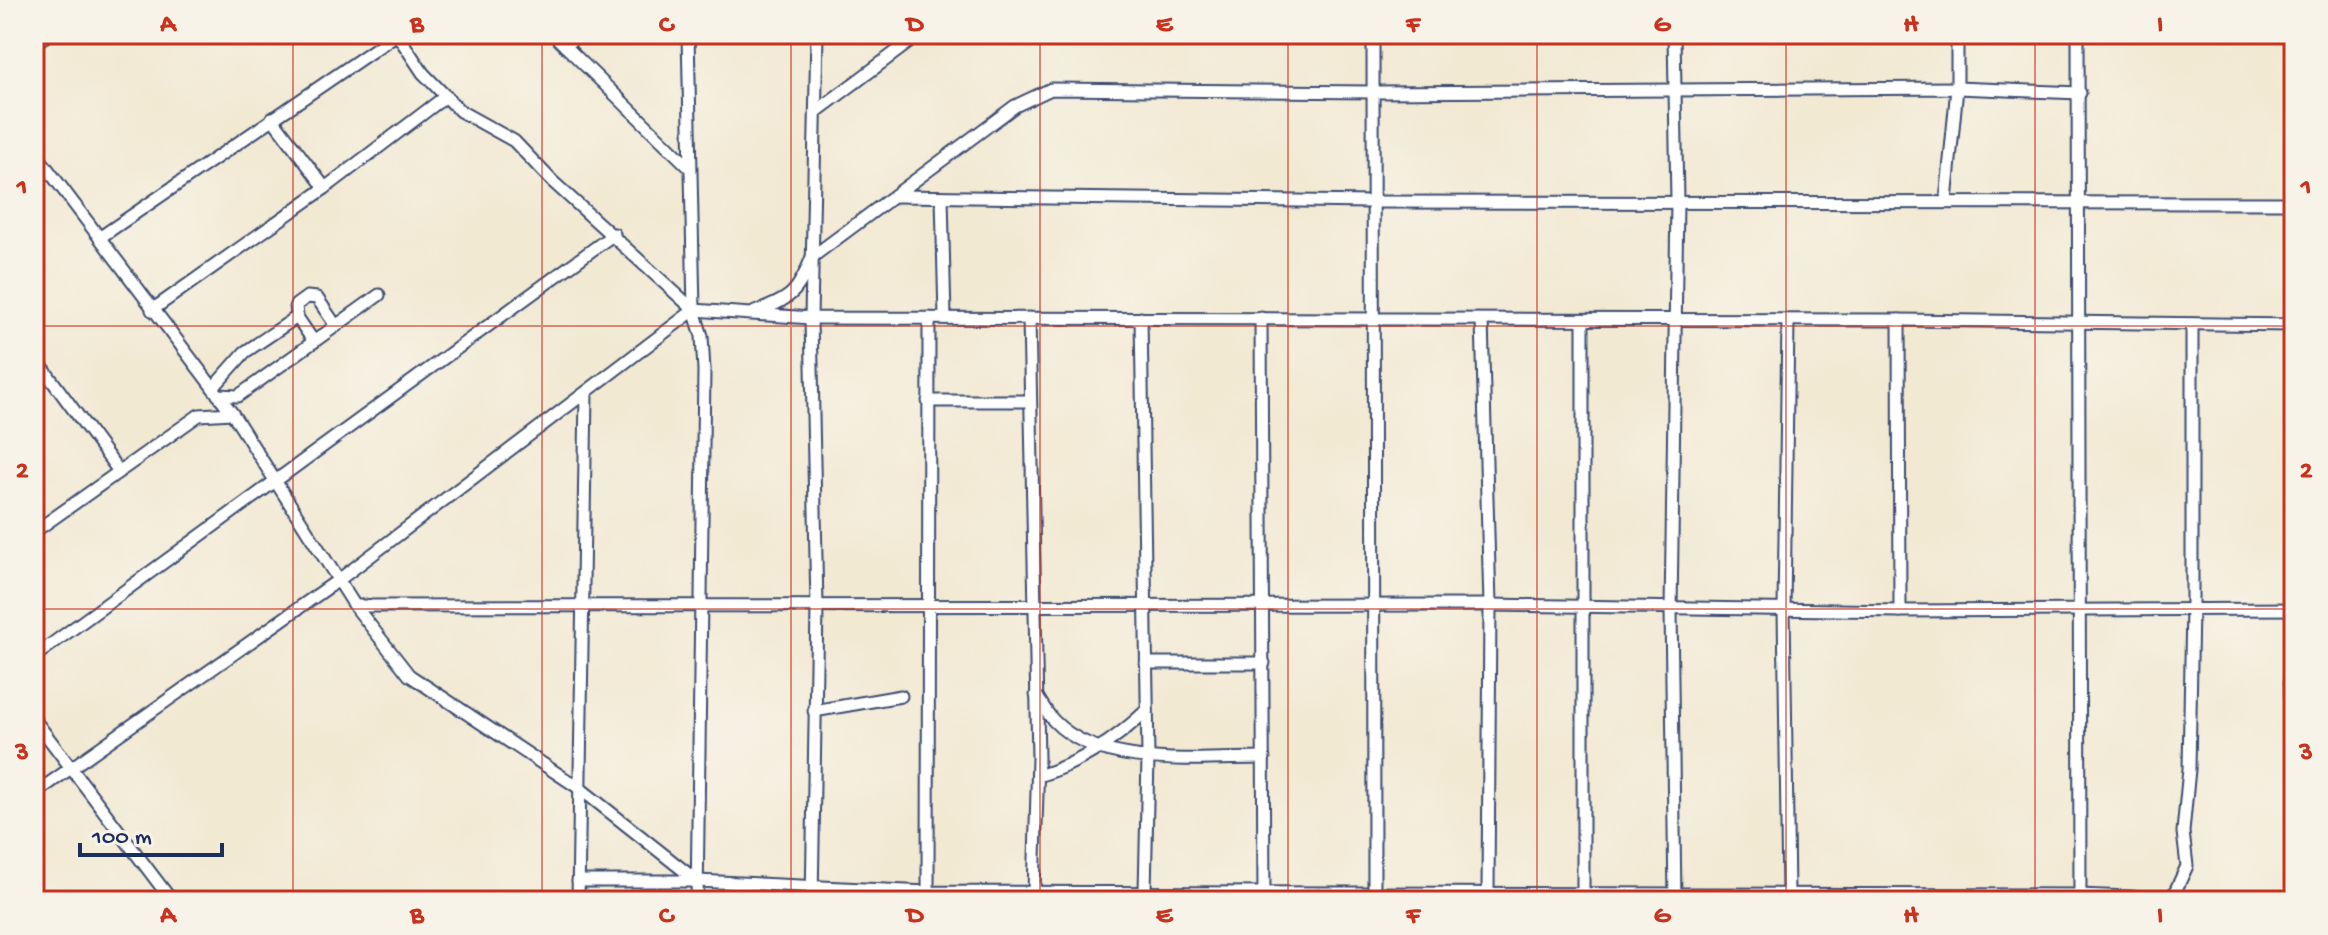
<svg xmlns="http://www.w3.org/2000/svg" width="2328" height="935" font-family="'Gochi Hand',sans-serif">
  <style>
    .lines { fill: none; stroke-linecap: round; stroke-linejoin: round }
    .street-casing { stroke: #3b4b70; stroke-width: 15 }
    .street { stroke: #fff; stroke-width: 11 }
    .grid { fill: none; stroke: #c8321e; stroke-width: 2; stroke-opacity: 0.55 }
    .neatline { fill: none; stroke: #c8321e; stroke-width: 3 }
    .grid-label { font-size: 26px; text-anchor: middle; font-weight: bold; fill: #c8321e }
  </style>
  <rect width="100%" height="100%" fill="#f7f3e8"/>
  <filter id="ink" filterUnits="userSpaceOnUse"><feTurbulence type="fractalNoise" baseFrequency=".0125" numOctaves="2"/><feDisplacementMap in="SourceGraphic" scale="16" xChannelSelector="R" yChannelSelector="G"/><feConvolveMatrix kernelMatrix="1 2 1 2 8 2 1 2 1" color-interpolation-filters="sRGB"/></filter>
  <filter id="wash" filterUnits="userSpaceOnUse"><feTurbulence type="fractalNoise" baseFrequency=".006" numOctaves="4" result="noise"/><feDisplacementMap in="SourceGraphic" scale="32" xChannelSelector="R" yChannelSelector="G"/><feGaussianBlur stdDeviation="1.8" result="paint"/><feColorMatrix in="noise" values="0 0 0 0 0 0 0 0 0 0 0 0 0 0 0 0 0 1.4 0 .05"/><feComposite in="paint" operator="in"/></filter>
  <g filter="url(#wash)">
    <rect width="100%" height="100%" fill="#f2e9d3"/>
  </g>
  <g filter="url(#ink)">
    <g class="lines">
      <g class="street-casing">
        <g id="street">
          <polyline points="397,34 423,73 460,111 514,141 552,181 694,310 811,318 1899,320 2294,325"/>
          <polyline points="553,34 690,168"/>
          <polyline points="688,34 694,310 702,336 704,370 697,901"/>
          <polyline points="1373,34 1374,892"/>
          <polyline points="1674,34 1677,201 1671,610 1675,900"/>
          <polyline points="2078,34 2080,900"/>
          <polyline points="34,43 49,34"/>
          <polyline points="565,46 578,34"/>
          <polyline points="817,111 920,34"/>
          <polyline points="272,118 325,188"/>
          <polyline points="34,151 232,413 355,606 409,675 582,790 697,881"/>
          <polyline points="897,196 1372,202 2294,203"/>
          <polyline points="942,197 945,318"/>
          <polyline points="1946,201 1957,88 1957,34"/>
          <polyline points="102,236 397,34"/>
          <polyline points="152,310 325,188 446,96"/>
          <path d="M755 312C791 299 798 293 812 257L1015 106 1051 89 1374 92 1957 88 2080 93"/>
          <polyline points="1029,318 1038,758 1034,892"/>
          <polyline points="1141,318 1148,757 1145,892"/>
          <polyline points="1261,318 1264,901"/>
          <polyline points="1482,320 1490,605 1488,893"/>
          <polyline points="1899,320 1900,611"/>
          <polyline points="1788,321 1784,609 1788,894"/>
          <polyline points="314,342 297,317 296,305 307,297 317,298 336,326"/>
          <polyline points="34,356 118,470"/>
          <polyline points="213,388 245,352 297,317"/>
          <polyline points="218,395 238,396 379,295"/>
          <polyline points="928,401 1030,401"/>
          <polyline points="34,532 199,415 232,413"/>
          <polyline points="355,606 1490,605 1900,611 2294,609"/>
          <polyline points="2294,654 2290,677 2294,763"/>
          <polyline points="34,657 614,234"/>
          <polyline points="1146,663 1264,663"/>
          <path d="M1036 695C1042 704 1047 714 1054 721 1101 770 1202 758 1264 758"/>
          <polyline points="814,711 901,696"/>
          <polyline points="34,719 172,901"/>
          <path d="M1038 776C1081 763 1114 741 1147 710"/>
          <polyline points="34,794 340,579 694,310"/>
          <polyline points="578,881 697,881 928,892 2080,895"/>
          <polyline points="1583,894 1583,320"/>
          <polyline points="2078,895 2232,901"/>
          <polyline points="2173,896 2187,866 2183,832 2189,769 2192,607 2192,324"/>
          <polyline points="578,901 586,393"/>
          <polyline points="812,901 817,607 811,318 817,34"/>
          <polyline points="928,901 929,318"/>
          <polyline points="2255,901 2294,899"/>
        </g>
      </g>
      <use href="#street" class="street"/>
    </g>
  </g>
  <path class="grid" d="M293 34V901M542 34V901M791 34V901M1040 34V901M1288 34V901M1537 34V901M1786 34V901M2035 34V901M34 326H2294M34 609H2294"/>
  <rect width="2328" height="935" fill="none" stroke="#f7f3e8" stroke-width="88"/>
  <path d="M80 843v12h142v-12" fill="none" stroke="#1b2f5e" stroke-width="4"/>
  <text x="92" y="843" font-size="24" fill="#1b2f5e" stroke="#f7f3e8" stroke-width="6" paint-order="stroke">100 m</text>
  <rect x="44" y="44" width="2240" height="847" class="neatline"/>
  <g class="grid-label">
    <text x="168" y="31">A</text>
    <text x="417" y="31">B</text>
    <text x="666" y="31">C</text>
    <text x="915" y="31">D</text>
    <text x="1164" y="31">E</text>
    <text x="1413" y="31">F</text>
    <text x="1662" y="31">G</text>
    <text x="1911" y="31">H</text>
    <text x="2160" y="31">I</text>
    <text x="22" y="194">1</text>
    <text x="2306" y="194">1</text>
    <text x="22" y="477">2</text>
    <text x="2306" y="477">2</text>
    <text x="22" y="759">3</text>
    <text x="2306" y="759">3</text>
    <text x="168" y="922">A</text>
    <text x="417" y="922">B</text>
    <text x="666" y="922">C</text>
    <text x="915" y="922">D</text>
    <text x="1164" y="922">E</text>
    <text x="1413" y="922">F</text>
    <text x="1662" y="922">G</text>
    <text x="1911" y="922">H</text>
    <text x="2160" y="922">I</text>
  </g>
</svg>
